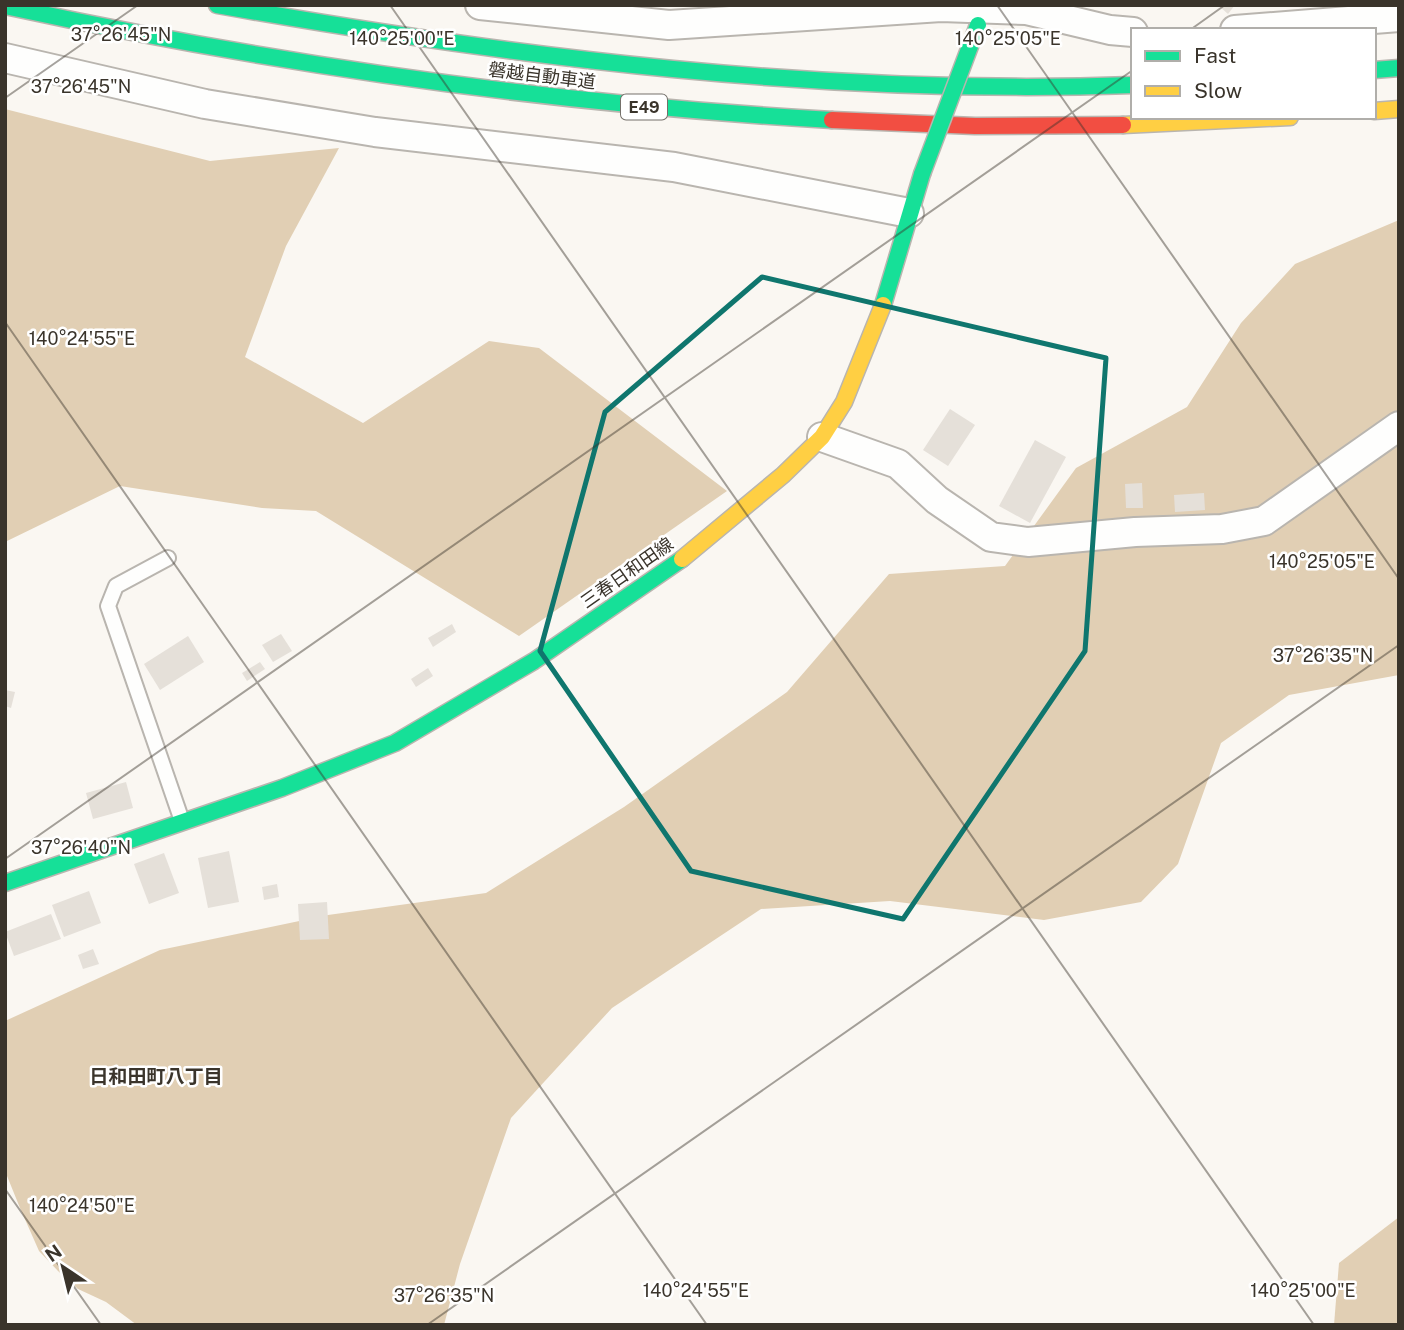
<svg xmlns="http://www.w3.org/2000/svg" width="1404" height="1330" font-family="'Public Sans','Noto Sans JP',sans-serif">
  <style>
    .forest { fill: #e1cfb4 }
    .building { fill: #e5e0d9 }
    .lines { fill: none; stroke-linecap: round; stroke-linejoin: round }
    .lane-casing { stroke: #b9b5af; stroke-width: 18 }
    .street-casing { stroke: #b9b5af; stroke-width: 32 }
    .fast-casing { stroke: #b9b5af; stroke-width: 19 }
    .slow-casing { stroke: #b9b5af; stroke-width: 19 }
    .jam-casing { stroke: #b9b5af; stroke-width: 19 }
    .lane { stroke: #fefefd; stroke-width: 14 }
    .street { stroke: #fefefd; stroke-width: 28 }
    .fast { stroke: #16e098; stroke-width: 16 }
    .slow { stroke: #ffcf43; stroke-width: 16 }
    .jam { stroke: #f24e42; stroke-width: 16 }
    .fast-bridge-casing { stroke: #b9b5af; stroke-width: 19; stroke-linecap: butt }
    .fast-bridge { stroke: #16e098; stroke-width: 16 }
    .marked { fill: none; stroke: #0f766e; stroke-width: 5; stroke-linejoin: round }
    .ticks { fill: none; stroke: #3a342b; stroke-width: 2; stroke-opacity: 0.45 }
    .labels { text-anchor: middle; stroke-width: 5; stroke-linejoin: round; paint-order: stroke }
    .shield { fill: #fff; stroke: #75716b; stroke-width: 2 }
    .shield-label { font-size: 16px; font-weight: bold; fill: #3a342b }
    .street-label { font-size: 18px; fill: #3a342b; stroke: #fff }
    .neighbourhood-label { font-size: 19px; font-weight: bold; fill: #3a342b; stroke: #fff }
    .ticks-label { font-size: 18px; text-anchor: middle; fill: #3a342b; stroke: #fff; stroke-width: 5; stroke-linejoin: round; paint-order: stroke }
  </style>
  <rect width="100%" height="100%" fill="#faf7f2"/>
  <g class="forest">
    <polygon points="5,109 210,161 339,148 286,246 245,357 363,423 489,341 539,348 727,491 519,636 316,511 262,508 120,486 5,542"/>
    <polygon points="1399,220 1399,675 1289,695 1221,743 1178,864 1141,902 1044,920 890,901 761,909 612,1008 511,1118 460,1264 444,1325 137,1325 106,1302 78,1289 58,1271 39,1251 20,1208 5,1171 5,1021 160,950 328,915 486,893 624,807 787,692 889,574 1005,566 1076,468 1187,407 1241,323 1295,264"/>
    <polygon points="1399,1217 1399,1325 1334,1325 1339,1263"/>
  </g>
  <g class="building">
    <polygon points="1218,5 1235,5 1228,14"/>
    <polygon points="950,409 975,425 948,466 923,450"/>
    <polygon points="1035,440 1066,457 1030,523 999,506"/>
    <polygon points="1142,483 1143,508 1126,508 1125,484"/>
    <polygon points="1204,493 1205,510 1175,512 1174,495"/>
    <polygon points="452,624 456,632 433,647 428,638"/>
    <polygon points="281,634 292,651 273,662 262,645"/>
    <polygon points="188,636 204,662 160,690 144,664"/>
    <polygon points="260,662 265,669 247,681 242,673"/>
    <polygon points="428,668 433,676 416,687 411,679"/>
    <polygon points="5,690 15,692 11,708 5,706"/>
    <polygon points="126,782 133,808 93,819 86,793"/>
    <polygon points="229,851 239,902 208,908 198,858"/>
    <polygon points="164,853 179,893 149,904 134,864"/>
    <polygon points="277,884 279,897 264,900 262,887"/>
    <polygon points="89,891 101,923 64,937 52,905"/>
    <polygon points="327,902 329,939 300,940 298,904"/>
    <polygon points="51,914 61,939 14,956 5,932"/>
    <polygon points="93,949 99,964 83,969 78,955"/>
  </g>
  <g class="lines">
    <g class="lane-casing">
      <polyline id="lane" points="168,558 116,586 108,606 182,821"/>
    </g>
    <g class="street-casing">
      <g id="street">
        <polyline points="480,5 669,25 941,7 1026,10 1110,30 1133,32"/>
        <polyline points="1235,30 1399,17"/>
        <polyline points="5,58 205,104 375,132 674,167 909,213"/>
        <polyline points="822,437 898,464 937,500 991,537 1028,542 1135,532 1222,529 1264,521 1399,426"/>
      </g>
    </g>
    <g class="fast-casing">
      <g id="fast">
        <path d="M217 5C518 58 827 96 1133 85"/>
        <path d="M5 6C277 65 554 104 832 120"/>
        <polyline points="1374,70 1399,68"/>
        <polyline points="883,305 922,174"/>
        <polyline points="5,883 282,788 395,743 534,661 682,559"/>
      </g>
    </g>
    <g class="slow-casing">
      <g id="slow">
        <polyline points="1374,111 1399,109"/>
        <polyline points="1123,125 1290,117"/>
        <polyline points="682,559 783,475 822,437 844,402 883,305"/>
      </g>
    </g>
    <g class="jam-casing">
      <polyline id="jam" points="832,120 975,126 1123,125"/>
    </g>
    <use href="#lane" class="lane"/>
    <use href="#street" class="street"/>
    <use href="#fast" class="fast"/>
    <use href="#slow" class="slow"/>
    <use href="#jam" class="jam"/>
    <g class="fast-bridge-casing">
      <polyline id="fast-bridge" points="922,174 978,25"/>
    </g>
    <use href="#fast-bridge" class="fast-bridge"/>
  </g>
  <path class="marked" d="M762 277 1106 358 1085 651 903 919 691 871 540 651 605 412Z"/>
  <path class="ticks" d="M390 5 1314 1325M997 5 1399 579M1190 30 1225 5M5 98 138 5M5 322 707 1325M5 859 1133 70M5 1189 101 1325M427 1325 1399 645"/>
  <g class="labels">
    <rect class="shield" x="621" y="94.5" width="46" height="25" rx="5"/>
    <g class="shield-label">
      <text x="644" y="113">E49</text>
    </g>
    <g class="street-label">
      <text transform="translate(542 76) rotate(7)" y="6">磐越自動車道</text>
      <text transform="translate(627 573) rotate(-35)" y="6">三春日和田線</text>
    </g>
    <g class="neighbourhood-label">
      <text x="156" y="1083">日和田町八丁目</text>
    </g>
  </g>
  <g class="ticks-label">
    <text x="121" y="41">37°26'45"N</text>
    <text x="402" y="45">140°25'00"E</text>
    <text x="1008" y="45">140°25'05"E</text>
    <text x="81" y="93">37°26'45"N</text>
    <text x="82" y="345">140°24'55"E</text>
    <text x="1322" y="568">140°25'05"E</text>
    <text x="1323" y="662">37°26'35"N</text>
    <text x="81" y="854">37°26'40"N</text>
    <text x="82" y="1212">140°24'50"E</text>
    <text x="696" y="1297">140°24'55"E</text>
    <text x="1303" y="1297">140°25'00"E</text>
    <text x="444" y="1302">37°26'35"N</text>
  </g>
  <rect width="1404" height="1330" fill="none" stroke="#3a342b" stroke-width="14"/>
  <rect x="1131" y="28" width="245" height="91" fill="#ffffff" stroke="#b0aeaa" stroke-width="2"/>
  <rect x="1145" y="51" width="35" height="10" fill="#16e098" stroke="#b0aeaa" stroke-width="2"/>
  <text x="1194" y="63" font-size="21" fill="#3a342b">Fast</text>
  <rect x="1145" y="86" width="35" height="10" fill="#ffcf43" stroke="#b0aeaa" stroke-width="2"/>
  <text x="1194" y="98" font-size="21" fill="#3a342b">Slow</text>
  <g transform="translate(63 1267) rotate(325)" stroke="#ffffff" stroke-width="5" paint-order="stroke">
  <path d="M0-5L12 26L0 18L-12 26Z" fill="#3a342b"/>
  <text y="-10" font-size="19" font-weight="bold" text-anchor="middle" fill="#3a342b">N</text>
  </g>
</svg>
